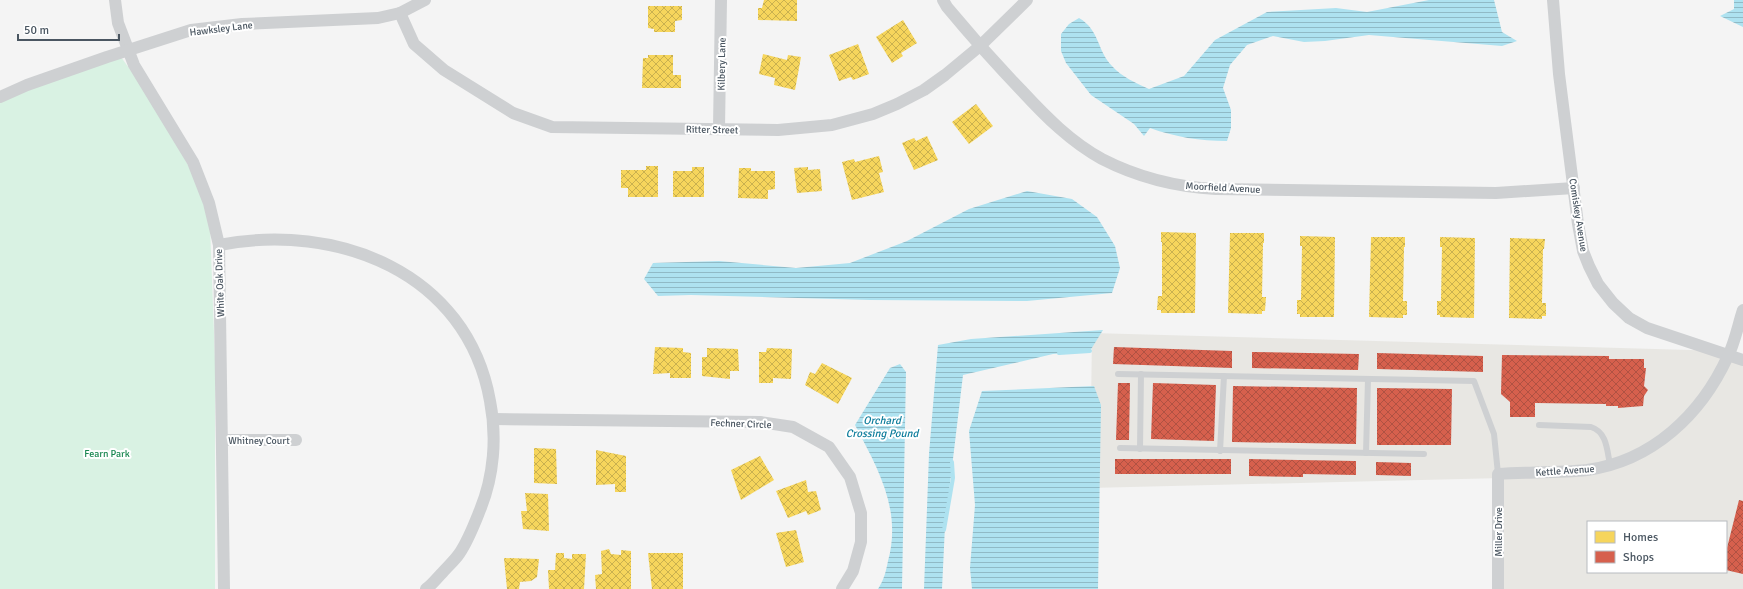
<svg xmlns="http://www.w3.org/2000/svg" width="1743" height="589" font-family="Signika,sans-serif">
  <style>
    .commercial { fill: #e8e7e3; fill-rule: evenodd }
    .park { fill: #d9f2e3 }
    .water { fill: url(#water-rules) }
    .homes { fill: url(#homes-cross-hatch) }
    .shops { fill: url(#shops-cross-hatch) }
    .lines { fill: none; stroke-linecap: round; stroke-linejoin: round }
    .stream { stroke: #aee2f0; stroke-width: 4 }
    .lane { stroke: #ced0d2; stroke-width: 6 }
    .street { stroke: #ced0d2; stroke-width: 12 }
    .labels { text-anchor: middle; stroke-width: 4; stroke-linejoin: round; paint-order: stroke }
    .street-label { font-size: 10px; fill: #4a5661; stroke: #fff }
    .park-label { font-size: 10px; fill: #17864f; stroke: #fff }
    .water-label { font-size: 11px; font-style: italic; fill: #0c7c9b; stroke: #fff }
  </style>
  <defs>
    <pattern id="water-rules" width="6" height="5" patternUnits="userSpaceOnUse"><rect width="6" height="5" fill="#aee2f0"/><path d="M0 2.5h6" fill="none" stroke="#90bac6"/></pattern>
    <pattern id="homes-cross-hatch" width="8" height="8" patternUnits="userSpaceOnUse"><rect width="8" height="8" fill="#f6d55c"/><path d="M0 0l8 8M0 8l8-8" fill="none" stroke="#c9b04f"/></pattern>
    <pattern id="shops-cross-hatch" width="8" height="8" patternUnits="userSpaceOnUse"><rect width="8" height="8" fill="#d6604d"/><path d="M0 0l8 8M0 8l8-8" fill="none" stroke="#b05243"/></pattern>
  </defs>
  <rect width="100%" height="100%" fill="#f4f4f4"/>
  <path class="commercial" d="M1092 333 1725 351 1743 364V589H1502V478L1090 488ZM1588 522H1726V572H1588Z"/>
  <polygon class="park" points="121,57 159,110 198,184 210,226 215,360 215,589 0,589 0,98"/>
  <g class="water">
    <path d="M1429 0H1494L1502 32 1517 41 1502 46 1369 35 1325 41 1304 42 1273 36 1247 45 1230 65 1223 88 1231 110V128L1227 141C1200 141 1175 137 1150 128L1144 136 1134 124 1091 95 1066 63 1061 51V34L1069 24 1079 18C1100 30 1097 51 1112 66 1122 77 1136 83 1149 89L1184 76 1215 40 1267 12 1336 8 1367 12Z"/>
    <polygon points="1734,0 1743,0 1743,27 1720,16 1734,9"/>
    <polygon points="1027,191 1072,199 1097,217 1115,246 1120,268 1112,293 1027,301 870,300 691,295 658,296 644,279 653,263 719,261 796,268 850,263 907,241 969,209"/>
    <polygon points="1103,330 1090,351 1053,354 963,375 945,526 942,589 924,589 929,454 938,345 971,339"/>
    <path d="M900 364 906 372 902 589H878C884 580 886 571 888 561 902 510 878 469 855 425L890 368Z"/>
    <polygon points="1094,386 1101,405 1098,589 972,589 970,568 975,505 969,431 982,391"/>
  </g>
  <g class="homes">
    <polygon points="764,0 797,0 797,21 758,20 758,8 762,8"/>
    <polygon points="648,6 682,6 682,20 675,21 675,32 654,32 654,29 648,28"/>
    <polygon points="903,20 917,43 901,53 903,56 892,63 876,37"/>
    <polygon points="858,44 869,74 853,80 851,77 839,81 829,55"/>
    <polygon points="763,54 787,60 788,55 801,57 795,90 774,85 775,78 759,74"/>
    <polygon points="648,55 673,55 673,75 681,75 681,88 642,88 643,58 648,58"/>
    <polygon points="976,104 993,126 969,144 952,122"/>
    <polygon points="927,136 938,160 914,170 902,143 914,138 916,141"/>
    <polygon points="879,156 883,172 879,173 884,192 852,200 842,162 854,159 855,162"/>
    <polygon points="646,166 658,166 658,197 628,197 628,188 621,188 621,170 646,170"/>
    <polygon points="692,167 704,167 704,197 673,197 673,171 692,171"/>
    <polygon points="808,167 808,170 820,169 822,191 797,193 794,168"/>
    <polygon points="739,168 751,168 751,171 775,171 775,189 768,190 768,199 738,198"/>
    <polygon points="1161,232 1196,233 1195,313 1161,313 1161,310 1157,310 1158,296 1162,296 1162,242 1161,242"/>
    <polygon points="1230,233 1264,233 1264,243 1263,243 1262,297 1266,297 1265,311 1262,311 1262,314 1228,313"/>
    <polygon points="1300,236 1335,237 1334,317 1300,317 1300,314 1297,314 1297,300 1301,300 1302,246 1300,246"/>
    <polygon points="1371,237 1405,237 1405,247 1404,247 1403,301 1407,301 1407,315 1403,315 1403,318 1369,317"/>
    <polygon points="1440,237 1475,238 1474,318 1440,317 1440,315 1437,315 1437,301 1441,301 1442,247 1440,247"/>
    <polygon points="1510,238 1545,239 1544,249 1543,249 1542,303 1546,303 1546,316 1542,316 1542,319 1509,318"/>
    <polygon points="655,347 683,348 683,352 691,353 691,378 670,378 670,373 653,374"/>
    <polygon points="707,348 738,349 739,371 730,371 730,379 702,376 702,357 707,357"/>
    <polygon points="767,348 792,349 791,379 773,378 773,383 759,383 759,352 766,352"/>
    <polygon points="822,363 852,378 838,404 805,385 810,372 815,374"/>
    <polygon points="534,448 556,449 557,484 534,483"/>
    <polygon points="596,450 626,456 626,492 615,492 615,484 596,485"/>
    <polygon points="760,456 774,480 741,500 731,470"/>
    <polygon points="806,480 808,492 816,491 821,510 808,515 806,511 788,518 776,491"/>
    <polygon points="525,493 548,494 549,531 523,529 521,511 527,511"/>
    <polygon points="796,530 804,562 786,567 776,533"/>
    <polygon points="609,549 611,554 621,555 621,550 631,551 631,589 596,589 595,575 602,574 601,551"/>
    <polygon points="556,553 564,553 564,558 572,559 572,554 586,554 584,589 549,589 548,570 555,570"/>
    <polygon points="648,553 683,553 683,589 652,589"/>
    <polygon points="504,558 539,559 537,577 531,581 520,582 519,589 507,589"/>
  </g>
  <g class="shops">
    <polygon points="1114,347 1232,351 1232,368 1113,364"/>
    <polygon points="1252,352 1359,354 1358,370 1252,368"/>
    <polygon points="1377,353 1483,356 1483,372 1377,369"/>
    <polygon points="1502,355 1609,356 1609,359 1644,359 1644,368 1646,368 1644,386 1648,390 1644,396 1643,406 1618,408 1618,406 1606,406 1606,404 1535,403 1535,417 1510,417 1510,402 1501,394"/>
    <polygon points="1118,383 1130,383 1129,440 1116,440"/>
    <polygon points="1153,383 1216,385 1214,441 1151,439"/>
    <polygon points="1233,386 1357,388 1356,444 1232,442"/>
    <polygon points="1377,388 1452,389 1451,445 1377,445"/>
    <rect x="1115" y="459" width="116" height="15"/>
    <polygon points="1249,459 1356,461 1356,475 1303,474 1303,477 1249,476"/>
    <polygon points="1376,462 1411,463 1411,476 1376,475"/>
    <polygon points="1739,500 1743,501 1743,574 1726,570 1726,552"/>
  </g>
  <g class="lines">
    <g class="stream">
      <polyline points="1059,353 1090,351"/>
      <polyline points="944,530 953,478 952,462"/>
    </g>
    <g class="lane">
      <polyline points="1118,374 1474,381 1494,434 1498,474"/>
      <path d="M1539 425 1591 427C1607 432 1607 450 1610 465"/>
      <polyline points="1120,448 1424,454"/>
      <polyline points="1140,449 1141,374"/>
      <polyline points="1220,451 1224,376"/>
      <polyline points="1366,453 1368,379"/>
    </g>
    <g class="street">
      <polyline points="115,0 118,23 134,65 193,162 209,203 219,245 224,589"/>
      <path d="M943 0 947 7C971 36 996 64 1022 91 1046 117 1071 142 1102 159 1137 177 1177 187 1216 189L1496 193 1574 188"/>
      <polyline points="1553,0 1559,74 1578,224 1583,251 1589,266 1598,284 1613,303 1629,318 1647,328 1743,360"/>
      <polyline points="400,13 414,44 444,70 513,113 552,127 778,130 832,125 873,114 897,104 924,90 945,75 980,46 1027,0"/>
      <polyline points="0,97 27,85 107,57 191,30 242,24 378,18 400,13 425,0"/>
      <polyline points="719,128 721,0"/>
      <path d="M219 245C337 222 467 272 490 401 497 437 494 476 480 510 474 525 468 541 459 554 455 560 448 566 443 572 437 578 433 584 426 589"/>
      <polyline points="494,419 760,422 793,427 829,447 850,477 861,513 861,542 853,571 842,589"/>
      <polyline points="222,440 296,440"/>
      <path d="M1498 589V474C1527 472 1558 473 1587 470 1652 461 1701 415 1728 356 1735 342 1738 325 1743 310"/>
    </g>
  </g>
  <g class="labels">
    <g class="street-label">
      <text transform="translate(221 28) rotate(-7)" y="4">Hawksley Lane</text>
      <text transform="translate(721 64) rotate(-89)" y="4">Kilbery Lane</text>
      <text transform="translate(712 129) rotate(1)" y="4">Ritter Street</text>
      <text transform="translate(1223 187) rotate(3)" y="4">Moorfield Avenue</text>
      <text transform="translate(1579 215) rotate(81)" y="4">Comiskey Avenue</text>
      <text transform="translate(219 283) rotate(-92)" y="4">White Oak Drive</text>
      <text transform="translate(741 423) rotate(2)" y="4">Fechner Circle</text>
      <text x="259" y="444">Whitney Court</text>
      <text transform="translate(1565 470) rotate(-4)" y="4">Kettle Avenue</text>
      <text transform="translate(1498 532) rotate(-90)" y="4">Miller Drive</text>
    </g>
    <g class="park-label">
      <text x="107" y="457">Fearn Park</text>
    </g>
    <g class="water-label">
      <text x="882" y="424">Orchard<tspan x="882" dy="13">Crossing Pound</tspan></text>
    </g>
  </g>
  <rect x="1587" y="521" width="140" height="52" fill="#ffffff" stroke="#b7bbc0"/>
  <rect x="1595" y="531" width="20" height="12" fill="#f6d55c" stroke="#b7bbc0"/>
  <text x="1623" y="541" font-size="12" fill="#4a5661">Homes</text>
  <rect x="1595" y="551" width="20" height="12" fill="#d6604d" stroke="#b7bbc0"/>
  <text x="1623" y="561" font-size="12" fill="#4a5661">Shops</text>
  <path d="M18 34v6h101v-6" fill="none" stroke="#4a5661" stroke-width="2"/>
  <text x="24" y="34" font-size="12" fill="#4a5661" stroke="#ffffff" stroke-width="3" paint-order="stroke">50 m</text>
</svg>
